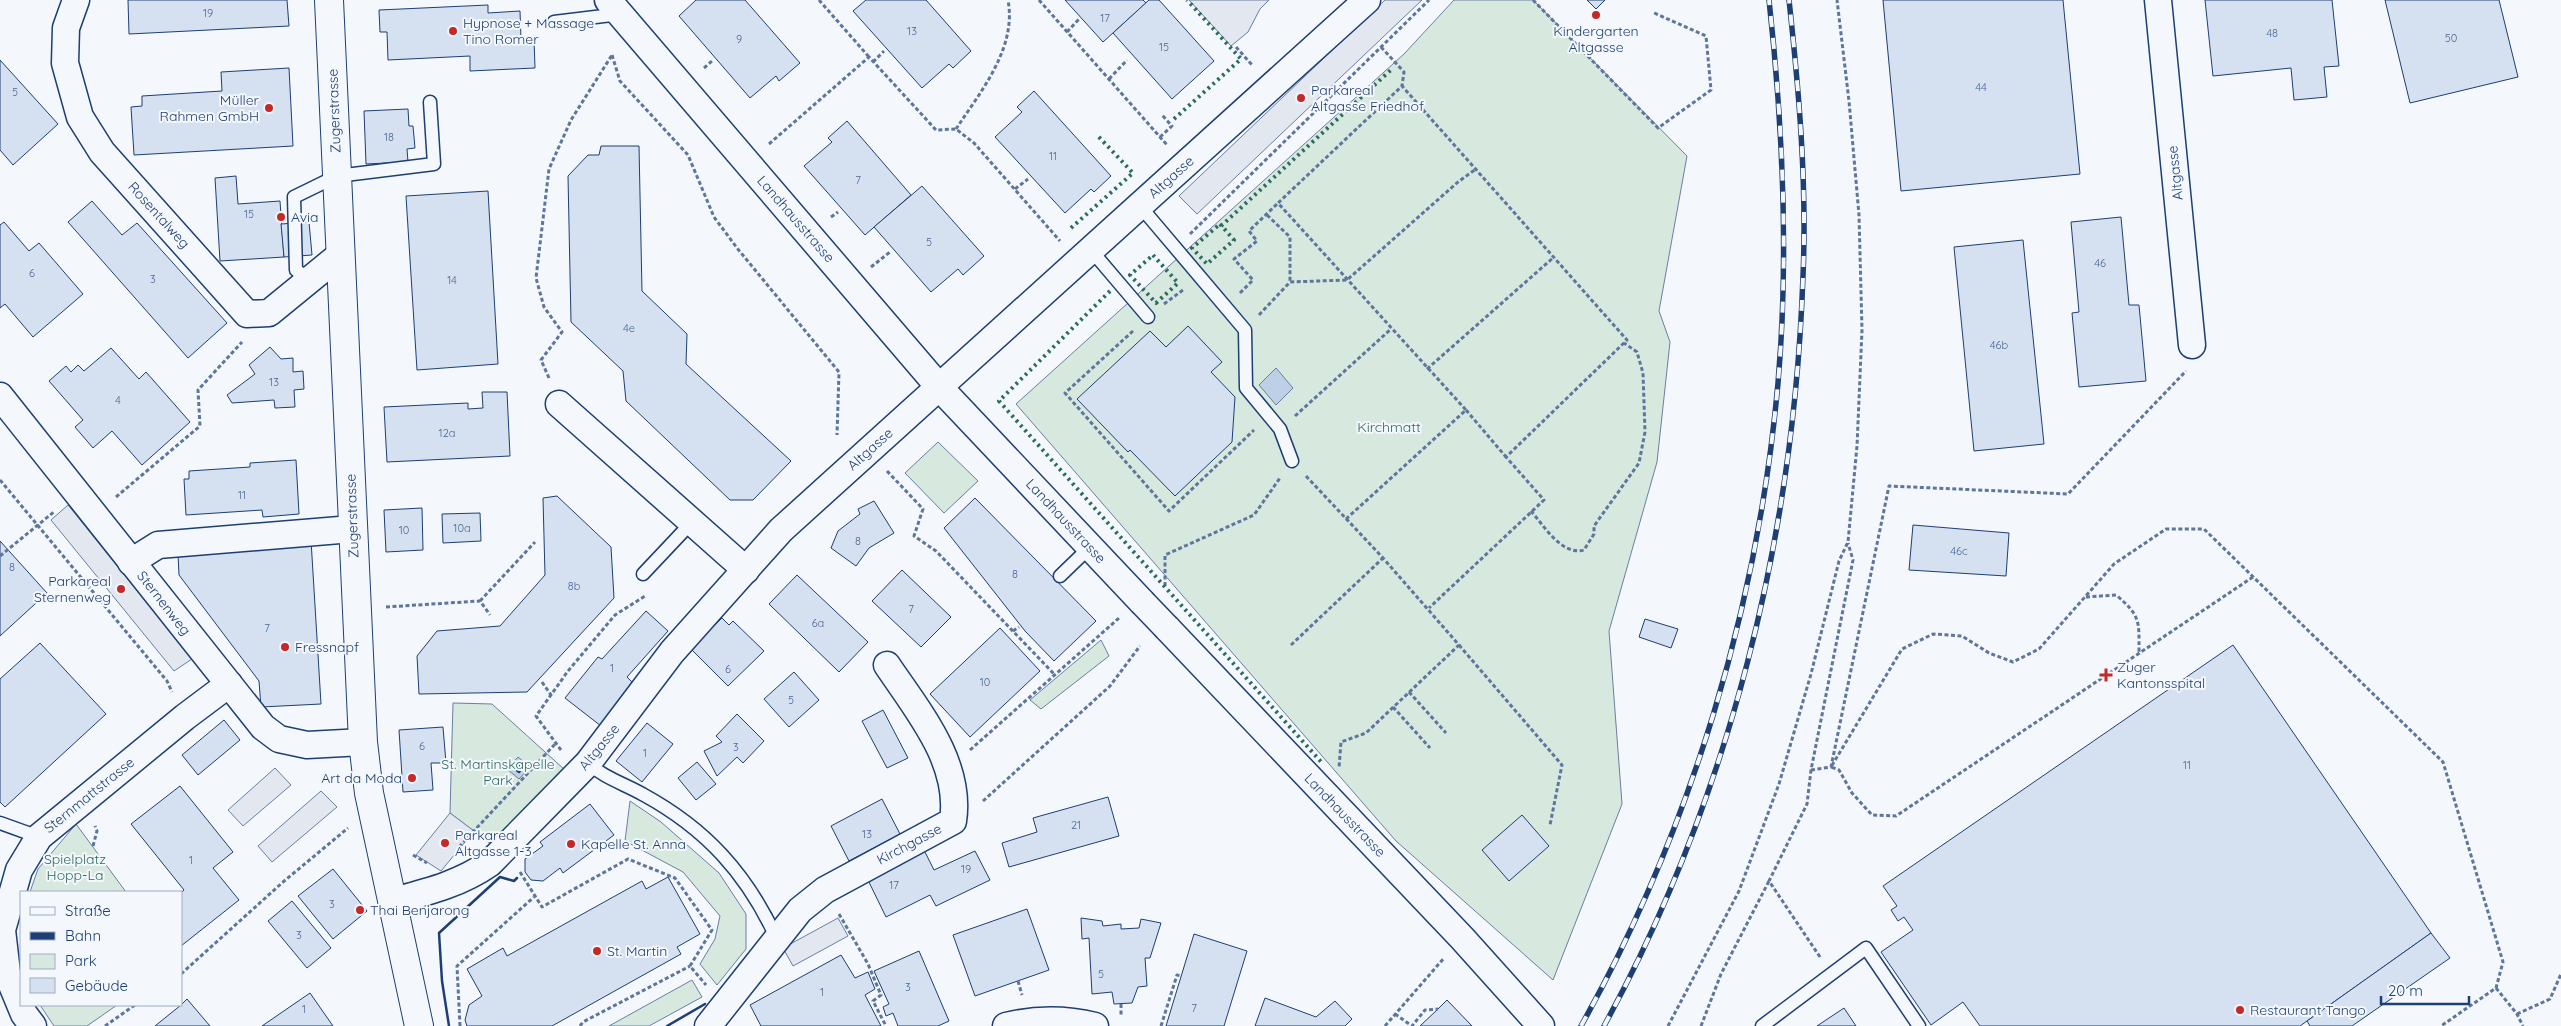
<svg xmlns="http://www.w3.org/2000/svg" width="2561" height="1026" font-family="Quicksand,sans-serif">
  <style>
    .green { fill: #d7e8df; stroke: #687fa3 }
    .parking { fill: #e3e8f0; stroke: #687fa3 }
    .water { fill: #bed0e5; stroke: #687fa3 }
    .building { fill: #d5e0f0; stroke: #1d3f73 }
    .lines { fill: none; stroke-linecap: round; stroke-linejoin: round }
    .service-casing { stroke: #1d3f73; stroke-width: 15 }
    .minor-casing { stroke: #1d3f73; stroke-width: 29 }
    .tertiary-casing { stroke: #1d3f73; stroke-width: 30 }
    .path { stroke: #5e769c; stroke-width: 3; stroke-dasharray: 4 2.5; stroke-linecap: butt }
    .service { stroke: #f4f7fb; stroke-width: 12 }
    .minor { stroke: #f4f7fb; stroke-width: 26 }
    .tertiary { stroke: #f4f7fb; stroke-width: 28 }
    .rail-casing { stroke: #1d3f73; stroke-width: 5.5 }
    .rail { stroke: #f4f7fb; stroke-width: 4; stroke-dasharray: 11; stroke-linecap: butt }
    .minor-bridge-casing { stroke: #1d3f73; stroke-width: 29; stroke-linecap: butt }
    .minor-bridge { stroke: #f4f7fb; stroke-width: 26 }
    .hedge { stroke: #2c6c60; stroke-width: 4; stroke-dasharray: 2.5 4; stroke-linecap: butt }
    .wall { stroke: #1d3f73; stroke-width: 2.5 }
    .poi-dot { fill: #c62828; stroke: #f4f7fb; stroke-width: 2 }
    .labels { text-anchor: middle; stroke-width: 4; stroke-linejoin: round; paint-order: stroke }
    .number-label { font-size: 11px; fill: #4b6792 }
    .poi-label { font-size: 14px; fill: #1d3f73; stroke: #f4f7fb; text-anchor: start }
    .street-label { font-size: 14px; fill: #1d3f73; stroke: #f4f7fb }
    .park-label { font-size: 14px; fill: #2c6c60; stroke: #f4f7fb }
  </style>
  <rect width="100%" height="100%" fill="#f4f7fb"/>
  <g class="green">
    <polygon points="1454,0 1533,0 1687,156 1659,311 1670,342 1657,462 1609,631 1622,804 1553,980 1396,841 1016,404 1404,54"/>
    <polygon points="938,442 978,481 944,513 905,473"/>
    <polygon points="1101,640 1109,656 1041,709 1030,700"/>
    <polygon points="453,703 492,704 565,770 491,844 450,813"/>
    <polygon points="630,801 661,822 719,873 746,914 746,949 717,985 700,964 715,939 720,916 683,872 625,841"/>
    <polygon points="76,824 126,892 30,892 38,869"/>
    <polygon points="692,980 702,997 649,1026 609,1026"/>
    <polygon points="40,1005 117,1005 87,1026 54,1026"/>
  </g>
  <g class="parking">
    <polygon points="1189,0 1269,0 1260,9 1248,32 1231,46"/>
    <polygon points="1385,0 1422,0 1197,214 1179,196"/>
    <polygon points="68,505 192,659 174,671 51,520"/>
    <polygon points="275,768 291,785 243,826 228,810"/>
    <polygon points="321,791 337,807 272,862 258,846"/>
    <polygon points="450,813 474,831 441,871 416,855"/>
    <polygon points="838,918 848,936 793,966 783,948"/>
  </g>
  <g class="water">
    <polygon points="1276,368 1293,388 1276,405 1259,385"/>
    <polygon points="518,757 530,767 519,779 507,769"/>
  </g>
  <g class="building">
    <polygon points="128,0 287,0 289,26 129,34"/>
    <polygon points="696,0 745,0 800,63 779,81 776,76 750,98 679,16"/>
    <polygon points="866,0 926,0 971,51 953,68 949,64 922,88 853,11"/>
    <polygon points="1065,0 1143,0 1146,3 1103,42"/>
    <polygon points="1149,0 1159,0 1214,61 1172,99 1113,33"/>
    <polygon points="1587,0 1605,0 1596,9"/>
    <polygon points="1883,0 2063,0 2080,174 1901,191"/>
    <polygon points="2205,0 2332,0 2339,66 2324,67 2327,97 2294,100 2291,68 2213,76"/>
    <polygon points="2385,0 2499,0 2518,77 2410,103"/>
    <polygon points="488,5 488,13 520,11 521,39 534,39 535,68 470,71 470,56 388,60 387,32 380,32 379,10"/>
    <polygon points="0,60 58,124 13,165 0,150"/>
    <polygon points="289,68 293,146 134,155 131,107 142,106 142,96 222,91 221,72"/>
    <polygon points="1034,91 1111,176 1094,192 1091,189 1065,213 995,137 1022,112 1017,107"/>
    <polygon points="408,109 409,126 413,126 415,148 407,149 408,162 366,164 364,111"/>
    <polygon points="847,121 911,195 865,235 804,166 832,142 828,138"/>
    <polygon points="601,146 639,146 642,291 687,334 686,364 791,461 753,500 730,500 626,401 623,371 571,322 568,176 588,155 599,155"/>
    <polygon points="236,176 238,204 280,201 284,257 220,261 215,178"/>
    <polygon points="922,186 984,256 963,275 958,269 931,292 874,227"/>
    <polygon points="488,191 498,364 417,370 406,196"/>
    <polygon points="92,201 122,235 137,223 227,323 188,358 68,222"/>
    <polygon points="2121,217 2129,305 2139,305 2146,381 2079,387 2072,313 2079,312 2071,222"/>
    <polygon points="4,222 29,251 39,243 83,294 33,337 5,304 0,308 0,225"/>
    <polygon points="309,222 312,255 284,257 281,224"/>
    <polygon points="2023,240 2044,444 1974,451 1954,247"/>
    <polygon points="1188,326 1222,362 1211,372 1235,397 1232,442 1175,496 1130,450 1128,452 1077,399 1150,331 1166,347"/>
    <polygon points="270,347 281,359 293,358 293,372 303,371 304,389 294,390 295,407 275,408 274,400 232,403 227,395 255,374 249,365"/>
    <polygon points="111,348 139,379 146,372 190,422 142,465 112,431 93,448 75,427 83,420 49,381 66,366 71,372 78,365 84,371"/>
    <polygon points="482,392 507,392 510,456 387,462 384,407 468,403 468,409 483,408"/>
    <polygon points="296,460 299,514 263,517 262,510 186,515 184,479 189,479 189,471 250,467 250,463"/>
    <polygon points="557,496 611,547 614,598 527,692 419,694 417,656 437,631 500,626 545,575 543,498"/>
    <polygon points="975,498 1096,621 1054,661 1025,631 944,528"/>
    <polygon points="874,501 894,533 869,548 856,566 831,548 838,531 860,514 858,509"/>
    <polygon points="422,508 423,550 386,552 384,510"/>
    <polygon points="480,513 481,541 443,543 442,514"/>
    <polygon points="1913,525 2009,533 2006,576 1909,570"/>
    <polygon points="311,540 321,704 261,707 259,681 179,575 178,554 251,551 251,544"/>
    <polygon points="0,541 47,593 0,636"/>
    <polygon points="902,570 951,617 921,647 872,601"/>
    <polygon points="797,575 868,642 839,672 769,604"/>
    <polygon points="646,611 668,631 627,677 633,683 601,726 565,698 598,657 602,659"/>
    <polygon points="722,618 729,625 733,621 764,651 728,686 691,649"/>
    <polygon points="1645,619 1678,629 1671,648 1639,637"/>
    <polygon points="1000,628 1040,671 970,737 930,694"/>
    <polygon points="40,643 106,714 5,807 0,802 0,679"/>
    <polygon points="2233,645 2431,933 2300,1026 1980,1026 1963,1002 1931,1025 1881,952 1913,930 1904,917 1898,921 1891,910 1897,906 1883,886"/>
    <polygon points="794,672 819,700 789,727 764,699"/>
    <polygon points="883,710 908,758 887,768 862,721"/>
    <polygon points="737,714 764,741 743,763 737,757 717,776 704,751 722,742 716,736"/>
    <polygon points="224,720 240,740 198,775 182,755"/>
    <polygon points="647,723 673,744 642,782 616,761"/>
    <polygon points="443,727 446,763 431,763 433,790 403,792 399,730"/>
    <polygon points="697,762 716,784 696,800 678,778"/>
    <polygon points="180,786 233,852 213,868 239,900 181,946 181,893 184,890 131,824"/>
    <polygon points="1108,797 1119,836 1009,867 1002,843 1037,832 1033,818"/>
    <polygon points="882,799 900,834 849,861 831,826"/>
    <polygon points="590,804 614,835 563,873 560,868 543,881 531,880 525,872 525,859 543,846 540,842"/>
    <polygon points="1522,815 1549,846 1509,881 1482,850"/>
    <polygon points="923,848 934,870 975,851 990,880 936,906 930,895 886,917 866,876"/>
    <polygon points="333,869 367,911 333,939 298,896"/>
    <polygon points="668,877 700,934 677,947 681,954 552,1026 467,1026 465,1020 469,1005 482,996 467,969 503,948 507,956 642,881 646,889"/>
    <polygon points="292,901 331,948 307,968 268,921"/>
    <polygon points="1027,909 1049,970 975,996 953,935"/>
    <polygon points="1081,918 1102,921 1103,926 1121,924 1121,929 1139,928 1141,919 1161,923 1150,958 1145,958 1147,986 1138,987 1132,1003 1114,1004 1112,992 1092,994 1089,938 1082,939"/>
    <polygon points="2431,933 2450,958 2352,1026 2310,1026 2307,1021"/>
    <polygon points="1194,934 1247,951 1224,1026 1166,1026"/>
    <polygon points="919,951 949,1021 938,1026 898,1026 893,1013 886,1016 883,1007 889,1004 874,971"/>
    <polygon points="841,955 855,978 868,972 875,989 865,995 881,1026 761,1026 750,1005"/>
    <polygon points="310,993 333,1026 262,1026"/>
    <polygon points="1265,998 1316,1017 1335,1001 1352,1019 1345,1026 1255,1026"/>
    <polygon points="187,999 210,1026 155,1026 181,1005"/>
    <polygon points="1447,1000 1472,1026 1420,1026 1438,1009"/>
    <polygon points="1844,1008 1856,1026 1817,1026"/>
  </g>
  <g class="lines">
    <g class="service-casing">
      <g id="service">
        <polyline points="554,22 620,14"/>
        <polyline points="1140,206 1245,330 1246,388 1280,429 1292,461"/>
        <polyline points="1091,250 1148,317"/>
        <polyline points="310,280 296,270 294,197 337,176 434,164 430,102"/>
        <polyline points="643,574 692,522"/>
        <polyline points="1060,576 1090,547"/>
        <path d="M588 763C604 778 625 784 644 795 706 829 746 873 776 937"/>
        <polyline points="0,823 39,837"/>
        <polyline points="1762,1026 1866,948 1919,1026"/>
      </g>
    </g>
    <g class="minor-casing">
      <g id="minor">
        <polyline points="76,0 66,28 65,63 80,117 102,152 247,314 269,313 340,255"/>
        <polyline points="608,0 940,388 1142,602"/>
        <polyline points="2158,0 2192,345"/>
        <polyline points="0,396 263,727 279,739 307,745 363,742"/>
        <polyline points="559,404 746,570"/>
        <polyline points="131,562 158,545 352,529"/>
        <polyline points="1167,628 1462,938 1541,1026"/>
        <path d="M393 901C427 892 460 884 490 863L588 763 672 652 781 530 1367 0"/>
        <polyline points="33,1026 24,1014 7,973 2,930 19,870 39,837 185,717 229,684"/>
        <path d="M708 1026 800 910 825 890 953 821C962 763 918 711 887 665"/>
        <path d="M1006 1026C1035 1019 1066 1019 1095 1026"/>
      </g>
    </g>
    <g class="tertiary-casing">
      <polyline id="tertiary" points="329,0 363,742 369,793 419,1026"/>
    </g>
    <g class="path">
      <polyline points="819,0 869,57"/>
      <polyline points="1039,0 1167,145"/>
      <polyline points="1533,0 1658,128 1711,90 1706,36 1652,12"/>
      <polyline points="1067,32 1079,19"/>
      <polyline points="1236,47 1252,65"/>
      <polyline points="1381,47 1404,72 1402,86"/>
      <polyline points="612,55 620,81 688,155 714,217 737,248 839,372 837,435"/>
      <polyline points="873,62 884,51"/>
      <polyline points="704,68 712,61"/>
      <polyline points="1109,79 1127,60"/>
      <path d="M956 129C981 91 1017 48 1008 0"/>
      <polyline points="1160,137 1172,126 1162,115"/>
      <polyline points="769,144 869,57 936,130 956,129 974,143 1060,241"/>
      <polyline points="1015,189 1028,179"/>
      <polyline points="1267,215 1290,237 1290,282"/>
      <polyline points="831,217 838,212"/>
      <polyline points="1190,234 1429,0"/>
      <polyline points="871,267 890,252"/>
      <polyline points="1240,293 1253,280 1234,259 1257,241 1249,231 1278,203"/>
      <polyline points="1164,304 1183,290"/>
      <polyline points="1259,315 1290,282 1347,280 1458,182 1476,169"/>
      <polyline points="1133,331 1065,393 1169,511 1254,430"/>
      <polyline points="1427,369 1554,257"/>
      <polyline points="549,378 541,360 562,332 544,307 536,278 549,169 571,120 612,55"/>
      <polyline points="1466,410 1506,457"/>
      <polyline points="1295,416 1391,329"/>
      <polyline points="887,471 923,509 914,536 936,551 1055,675"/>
      <polyline points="1306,476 1383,558 1459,645 1366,733 1341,742 1339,768"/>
      <polyline points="0,480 167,681 172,692"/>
      <polyline points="116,497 200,426 198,390 242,342"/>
      <path d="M1531 511C1544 526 1562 556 1584 550L1594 534V526L1639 463 1645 432 1643 373 1637 352 1624 343"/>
      <polyline points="1346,519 1466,410 1278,203 1402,86 1627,340 1506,457 1544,500 1429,608"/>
      <polyline points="0,556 55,511"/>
      <polyline points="2253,577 1896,816 1872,815 1852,793 1839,770 1831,767 1902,649 1933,634 1962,636 1989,653 2013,662 2039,649 2114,564 2166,529 2204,529 2443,762 2503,962 2496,988 2441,1026"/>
      <polyline points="1165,586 1165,555 1254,515 1280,478"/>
      <path d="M2086 597 2116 595C2141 616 2139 621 2139 653"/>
      <polyline points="480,601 535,542"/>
      <polyline points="386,607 480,601 490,615"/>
      <polyline points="1013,631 1019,627"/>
      <polyline points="1291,645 1383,558"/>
      <polyline points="1459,645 1562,765 1550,825"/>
      <polyline points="542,682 551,695"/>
      <polyline points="1409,692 1446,733"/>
      <polyline points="1393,707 1430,748"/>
      <polyline points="561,750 536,716 568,671 615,615 645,596"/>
      <polyline points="970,750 1119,618"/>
      <polyline points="1811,770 1831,767 1889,486 2068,494 2186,371"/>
      <polyline points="983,801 1110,686 1140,646"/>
      <polyline points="93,846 97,831 95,826"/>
      <polyline points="459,847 556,743"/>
      <polyline points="413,855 427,863"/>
      <polyline points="520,872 542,907 628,859 675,878 712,930 690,966 706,985"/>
      <polyline points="839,914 868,964 881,995 873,1001 886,1026"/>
      <polyline points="1820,957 1769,881 1807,804 1811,770 1853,560 1848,543"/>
      <polyline points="181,974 283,882 348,828"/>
      <polyline points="1018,981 1022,995"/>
      <polyline points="2496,988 2517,1014 2523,1026"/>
      <polyline points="1121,1004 1121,1015"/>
      <polyline points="1395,1014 1412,1026 1425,1010 1438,1009"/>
      <polyline points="2517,1014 2550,999 2561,974"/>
      <polyline points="105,1026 135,1005"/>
      <polyline points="460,1026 457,966 534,897"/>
      <polyline points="580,1026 583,1022 690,966"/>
      <polyline points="1161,1026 1177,975 1181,976"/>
      <polyline points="1385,1026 1444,958"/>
      <polyline points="1668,1026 1739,891 1779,784 1811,674 1839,561 1848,542 1857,446 1862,330 1859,215 1849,101 1837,0"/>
      <polyline points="1701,1026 1721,974 1769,881"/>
    </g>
    <use href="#service" class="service"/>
    <use href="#minor" class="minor"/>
    <use href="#tertiary" class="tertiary"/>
    <g class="rail-casing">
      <g id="rail">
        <path d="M1581 1026C1691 830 1758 606 1778 383 1789 256 1783 127 1769 0"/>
        <path d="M1604 1026C1730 796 1794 537 1803 276 1807 184 1799 91 1789 0"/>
      </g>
    </g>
    <use href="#rail" class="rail"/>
    <g class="minor-bridge-casing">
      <polyline id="minor-bridge" points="1142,602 1167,628"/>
    </g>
    <use href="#minor-bridge" class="minor-bridge"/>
    <g class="hedge">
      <polyline points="1174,119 1241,59 1187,0"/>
      <polygon points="1220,224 1234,240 1207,264 1192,248"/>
      <polyline points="1221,226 1393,68"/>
      <polyline points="1071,228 1133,173 1097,135"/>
      <polygon points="1153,255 1178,283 1156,303 1130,275"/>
      <polyline points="1110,291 999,401 1323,764"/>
    </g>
    <g class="wall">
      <polygon points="518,765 522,768 519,772 515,769"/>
      <polyline points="449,1026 442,981 439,933 500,877 514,881 517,878"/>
      <polyline points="667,1026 705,1004"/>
    </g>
  </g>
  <g class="poi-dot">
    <circle cx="1596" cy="15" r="5"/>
    <circle cx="453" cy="31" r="5"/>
    <circle cx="1301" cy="98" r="5"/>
    <circle cx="269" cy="108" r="5"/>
    <circle cx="281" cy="217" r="5"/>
    <circle cx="121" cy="589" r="5"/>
    <circle cx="285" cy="647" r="5"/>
    <path d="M2103.5 667.5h5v5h5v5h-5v5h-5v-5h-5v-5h5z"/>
    <circle cx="412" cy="778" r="5"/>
    <circle cx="445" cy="843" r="5"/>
    <circle cx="571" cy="844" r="5"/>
    <circle cx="360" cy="910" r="5"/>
    <circle cx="597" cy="951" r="5"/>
    <circle cx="2240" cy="1010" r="5"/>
  </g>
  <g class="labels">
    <g class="number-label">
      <text x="208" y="17">19</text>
      <text x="1105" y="22">17</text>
      <text x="912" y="35">13</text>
      <text x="2272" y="37">48</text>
      <text x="2451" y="42">50</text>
      <text x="739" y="43">9</text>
      <text x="1164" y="51">15</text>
      <text x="1981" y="91">44</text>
      <text x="15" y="96">5</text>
      <text x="389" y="141">18</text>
      <text x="1053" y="160">11</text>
      <text x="858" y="184">7</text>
      <text x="249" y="218">15</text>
      <text x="929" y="246">5</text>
      <text x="2100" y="267">46</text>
      <text x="32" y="277">6</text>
      <text x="153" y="283">3</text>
      <text x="452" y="284">14</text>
      <text x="629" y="332">4e</text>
      <text x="1999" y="349">46b</text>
      <text x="274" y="386">13</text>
      <text x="118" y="404">4</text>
      <text x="447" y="437">12a</text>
      <text x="242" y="499">11</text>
      <text x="462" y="532">10a</text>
      <text x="404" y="534">10</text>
      <text x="858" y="545">8</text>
      <text x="1959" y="555">46c</text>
      <text x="12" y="571">8</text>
      <text x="1015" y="578">8</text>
      <text x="574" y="590">8b</text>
      <text x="911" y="613">7</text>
      <text x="818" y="627">6a</text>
      <text x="267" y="632">7</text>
      <text x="612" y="672">1</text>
      <text x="728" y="673">6</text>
      <text x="985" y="686">10</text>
      <text x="791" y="704">5</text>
      <text x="422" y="750">6</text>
      <text x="736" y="751">3</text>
      <text x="645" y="757">1</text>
      <text x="2187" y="769">11</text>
      <text x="1076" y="829">21</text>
      <text x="867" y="838">13</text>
      <text x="191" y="864">1</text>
      <text x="966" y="873">19</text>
      <text x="894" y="889">17</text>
      <text x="332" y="908">3</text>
      <text x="299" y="939">3</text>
      <text x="1101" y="978">5</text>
      <text x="908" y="991">3</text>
      <text x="822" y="996">1</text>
      <text x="1194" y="1012">7</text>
      <text x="304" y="1013">1</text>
    </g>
    <g class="poi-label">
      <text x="463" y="28">Hypnose + Massage<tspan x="463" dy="16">Tino Romer</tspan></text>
      <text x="1596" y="36" text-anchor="middle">Kindergarten<tspan x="1596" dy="16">Altgasse</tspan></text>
      <text x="1311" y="95">Parkareal<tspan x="1311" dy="16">Altgasse Friedhof</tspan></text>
      <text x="259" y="105" text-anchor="end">Müller<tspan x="259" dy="16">Rahmen GmbH</tspan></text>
      <text x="291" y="222">Avia</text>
      <text x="111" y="586" text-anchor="end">Parkareal<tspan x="111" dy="16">Sternenweg</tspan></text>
      <text x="295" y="652">Fressnapf</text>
      <text x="2117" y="672">Zuger<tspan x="2117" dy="16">Kantonsspital</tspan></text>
      <text x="402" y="783" text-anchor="end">Art da Moda</text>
      <text x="455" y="840">Parkareal<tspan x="455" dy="16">Altgasse 1-3</tspan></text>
      <text x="581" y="849">Kapelle St. Anna</text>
      <text x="370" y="915">Thai Benjarong</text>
      <text x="607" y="956">St. Martin</text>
      <text x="2250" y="1015">Restaurant Tango</text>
    </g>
    <g class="street-label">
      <text transform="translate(334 111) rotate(-92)" y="5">Zugerstrasse</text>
      <text transform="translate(2175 173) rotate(-96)" y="5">Altgasse</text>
      <text transform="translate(1171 177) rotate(-42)" y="5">Altgasse</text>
      <text transform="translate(159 215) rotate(48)" y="5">Rosentalweg</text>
      <text transform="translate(796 219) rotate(49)" y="5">Landhausstrasse</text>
      <text transform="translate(870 449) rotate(-42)" y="5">Altgasse</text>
      <text transform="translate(352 516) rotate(-92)" y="5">Zugerstrasse</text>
      <text transform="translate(1066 521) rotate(47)" y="5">Landhausstrasse</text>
      <text transform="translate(164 603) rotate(52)" y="5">Sternenweg</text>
      <text transform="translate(599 747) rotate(-51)" y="5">Altgasse</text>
      <text transform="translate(89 795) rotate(-39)" y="5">Sternmattstrasse</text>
      <text transform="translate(1345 815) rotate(46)" y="5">Landhausstrasse</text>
      <text transform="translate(909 844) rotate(-28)" y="5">Kirchgasse</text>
    </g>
    <g class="park-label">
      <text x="1389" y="432">Kirchmatt</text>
      <text x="498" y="769">St. Martinskapelle<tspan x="498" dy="16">Park</tspan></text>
      <text x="75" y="864">Spielplatz<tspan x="75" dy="16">Hopp-La</tspan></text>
    </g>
  </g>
  <rect x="20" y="891" width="162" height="115" fill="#f4f7fb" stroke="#9eadc5"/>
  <rect x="30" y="907" width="25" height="8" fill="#f4f7fb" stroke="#9eadc5"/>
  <text x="65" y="916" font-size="15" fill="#1d3f73">Straße</text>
  <rect x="30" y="932" width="25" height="8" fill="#1d3f73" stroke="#9eadc5"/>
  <text x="65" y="941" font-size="15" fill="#1d3f73">Bahn</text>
  <rect x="30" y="954" width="25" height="15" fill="#d7e8df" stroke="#9eadc5"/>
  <text x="65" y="966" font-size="15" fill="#1d3f73">Park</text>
  <rect x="30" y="978" width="25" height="15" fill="#d5e0f0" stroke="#9eadc5"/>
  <text x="65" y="991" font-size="15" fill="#1d3f73">Gebäude</text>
  <path d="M2381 996v8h88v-8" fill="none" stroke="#1d3f73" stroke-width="2.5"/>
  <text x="2388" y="996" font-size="15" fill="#1d3f73" stroke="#f4f7fb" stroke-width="4" paint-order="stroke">20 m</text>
</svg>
